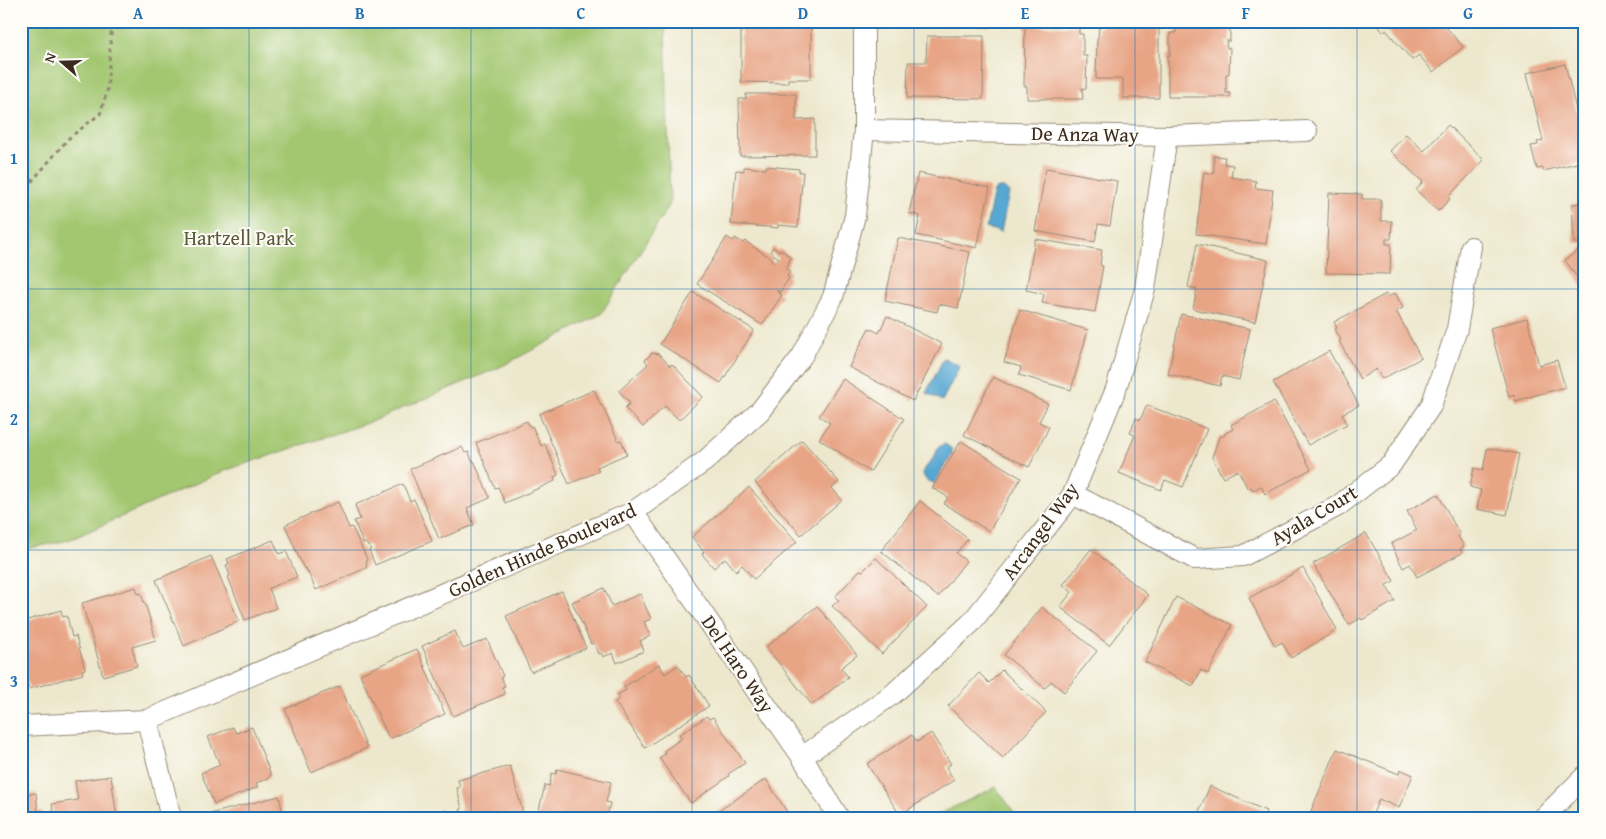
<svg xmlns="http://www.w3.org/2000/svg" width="1606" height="839" font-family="'Gentium Book Plus',serif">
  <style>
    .green { fill: #a3c771; stroke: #6f7848 }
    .water { fill: #57a7d2; stroke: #496878 }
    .building { fill: #e8a586 }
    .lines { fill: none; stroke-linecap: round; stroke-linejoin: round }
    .minor-casing { stroke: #948976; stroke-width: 22 }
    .path { stroke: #948976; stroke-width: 3; stroke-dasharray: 4 4; stroke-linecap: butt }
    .minor { stroke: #fff; stroke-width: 20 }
    .grid { fill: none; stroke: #1f6fb2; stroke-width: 1; stroke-opacity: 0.55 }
    .labels { text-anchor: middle; stroke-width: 4; stroke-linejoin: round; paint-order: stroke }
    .street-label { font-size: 20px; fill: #3b2a1e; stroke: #fdfcf7 }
    .park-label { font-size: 20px; fill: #5a5937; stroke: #fdfcf7 }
    .neatline { fill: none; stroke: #1f6fb2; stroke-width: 2 }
    .grid-label { font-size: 16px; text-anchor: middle; font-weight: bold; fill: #1f6fb2 }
  </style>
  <rect width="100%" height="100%" fill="#fdfcf7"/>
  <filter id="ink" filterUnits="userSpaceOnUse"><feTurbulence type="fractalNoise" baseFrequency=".02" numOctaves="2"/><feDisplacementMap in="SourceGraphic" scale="10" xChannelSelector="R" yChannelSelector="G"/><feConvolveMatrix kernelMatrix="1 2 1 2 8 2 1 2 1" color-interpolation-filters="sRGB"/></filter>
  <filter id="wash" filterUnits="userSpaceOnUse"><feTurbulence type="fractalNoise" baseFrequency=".0096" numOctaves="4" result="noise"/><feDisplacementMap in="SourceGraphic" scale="20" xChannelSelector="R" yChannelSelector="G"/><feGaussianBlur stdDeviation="1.12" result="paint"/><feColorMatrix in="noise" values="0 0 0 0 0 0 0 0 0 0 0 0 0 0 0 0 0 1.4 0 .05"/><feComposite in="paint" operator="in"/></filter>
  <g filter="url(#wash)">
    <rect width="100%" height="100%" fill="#ede8cd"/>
    <g class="green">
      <polygon points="21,21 665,21 670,204 601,314 500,367 370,422 224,471 69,540 21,550"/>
      <polygon points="996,787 1018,818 931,818"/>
    </g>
    <g class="water">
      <polygon points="998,188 1004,188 1009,193 1001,232 986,228 994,191"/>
      <polygon points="944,358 960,366 942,401 926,393"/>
      <path d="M945 444 952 449V457C945 463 940 470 939 479L935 483C927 482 923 479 923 471L935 456 938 447Z"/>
    </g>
    <g id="blocks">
      <g class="building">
        <polygon points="769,21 803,21 803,24 811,24 811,79 788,79 788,83 741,82 741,27 747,28 747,24 769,24"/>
        <rect x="906" y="21" width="85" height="5"/>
        <polygon points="1102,21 1159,23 1159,98 1123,98 1123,79 1096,79 1097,38 1098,38 1099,27 1102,27"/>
        <polygon points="1374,21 1441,21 1463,47 1433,72 1419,55 1412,60 1386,30 1383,32"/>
        <polygon points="1176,25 1230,25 1230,41 1226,41 1227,48 1230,48 1229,74 1226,74 1226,93 1230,93 1230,97 1168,97 1168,55 1170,55 1170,33 1176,33"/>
        <polygon points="1025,26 1079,26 1079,34 1083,34 1083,56 1087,56 1086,89 1082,88 1083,99 1027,99 1027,86 1024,86"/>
        <polygon points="927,36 984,36 983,99 907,98 908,62 926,62"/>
        <polygon points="1565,64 1585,147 1585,161 1544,171 1543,168 1537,169 1531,146 1538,145 1537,142 1543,141 1527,73"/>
        <polygon points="746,94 796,94 796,120 815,119 815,155 740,156 739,99 746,99"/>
        <polygon points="1448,125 1484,160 1448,197 1450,199 1438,211 1416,190 1423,182 1390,151 1406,134 1424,151"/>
        <polygon points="1214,156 1225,157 1224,164 1233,165 1231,177 1256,181 1255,188 1273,190 1266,244 1196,234 1204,172 1214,174"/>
        <polygon points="766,166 799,169 799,172 803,172 798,227 778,225 778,228 731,224 736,170 744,171 744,167 766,169"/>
        <polygon points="1046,168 1117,181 1110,226 1098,224 1095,242 1035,231"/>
        <polygon points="918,173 990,188 977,248 916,235 920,216 909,213"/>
        <polygon points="1329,193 1362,194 1362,199 1381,199 1381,221 1392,221 1391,239 1386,239 1386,244 1391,244 1390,274 1326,273"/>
        <polygon points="1585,203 1585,243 1574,243 1572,204"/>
        <polygon points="727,237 733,241 735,238 743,243 745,241 772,259 771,261 775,263 779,258 770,252 773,247 779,251 780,249 791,257 786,269 790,272 787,276 789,278 780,292 777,290 777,292 782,295 762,325 697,284"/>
        <polygon points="898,238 970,252 958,308 939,304 937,312 885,301"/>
        <polygon points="1035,239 1102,250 1100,265 1103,266 1095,312 1042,303 1044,294 1026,290"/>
        <polygon points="1197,244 1268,260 1255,322 1193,309 1197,289 1188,287"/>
        <polygon points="1585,246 1585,289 1565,260"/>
        <polygon points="693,292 754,330 721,383 660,344"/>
        <polygon points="1395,293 1403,308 1396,311 1421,358 1382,379 1376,369 1360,379 1339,341 1341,340 1335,329 1337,328 1334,322 1386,294 1388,297"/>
        <polygon points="1020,310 1088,330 1071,390 1019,375 1021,367 1004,362"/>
        <polygon points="1181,314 1250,329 1239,380 1222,376 1220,386 1168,374"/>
        <polygon points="887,316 942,344 913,401 849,367 869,328 879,333"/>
        <polygon points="1527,318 1539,365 1557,360 1565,387 1515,401 1514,395 1509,397 1490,328"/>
        <polygon points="1329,351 1359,405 1342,414 1347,424 1308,445 1273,382"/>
        <polygon points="652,353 659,354 670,366 672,364 703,397 679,420 665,406 643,427 625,408 630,403 619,391 648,364 645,360"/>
        <polygon points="993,377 1048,404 1039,422 1049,427 1029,467 964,435"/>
        <polygon points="843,379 904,419 870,472 819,439 830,423 819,416"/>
        <polygon points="594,390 601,406 602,405 618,441 621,440 627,454 597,467 599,471 569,484 539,414"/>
        <polygon points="1274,401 1311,469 1265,494 1261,486 1253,490 1251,487 1248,489 1238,470 1223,478 1212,457 1219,437 1225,435 1224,434 1233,429 1231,425"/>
        <polygon points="1147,405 1207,429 1183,487 1165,480 1161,490 1119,473 1135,435 1130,433 1136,418 1140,420"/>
        <polygon points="527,421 530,427 532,426 541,446 545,444 558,475 554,477 555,481 505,503 498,487 495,488 476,443"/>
        <polygon points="802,440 839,482 832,488 842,500 801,535 755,482"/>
        <polygon points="961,441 1021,478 989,531 944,504 948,497 932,488"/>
        <polygon points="462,447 465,453 469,452 472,461 474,461 490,498 467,508 474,525 439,539 410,469"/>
        <polygon points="1487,448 1519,454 1507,515 1477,509 1481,490 1470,487 1474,468 1483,470"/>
        <polygon points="403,484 410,501 414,499 432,541 375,565 369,550 371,549 369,545 367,545 365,543 363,543 354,521 360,519 355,505"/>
        <polygon points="749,487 797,542 754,579 742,565 736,571 725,558 714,568 702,554 704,552 692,537"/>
        <polygon points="1438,494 1460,535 1458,536 1464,547 1460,549 1462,553 1417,577 1410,564 1403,568 1391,544 1417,530 1407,511"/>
        <polygon points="920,501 968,539 956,553 966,561 938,597 881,551"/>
        <polygon points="338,502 349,528 352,527 367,559 366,568 316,590 306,568 304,569 285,525"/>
        <polygon points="1366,533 1394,581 1386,585 1395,601 1362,620 1361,618 1349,625 1313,564"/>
        <polygon points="273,540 279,554 286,551 297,577 269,588 276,608 245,620 228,577 230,576 226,565 229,564 227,559"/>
        <polygon points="1091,549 1148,595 1109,645 1060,607 1072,592 1063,585"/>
        <polygon points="211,556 239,621 184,646 156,580"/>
        <polygon points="876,558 927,607 882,654 832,606 839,600 835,597 860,570 863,571"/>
        <polygon points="1303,568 1337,630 1291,658 1282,642 1275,646 1249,598"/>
        <polygon points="136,587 138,594 141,593 144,603 145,603 156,640 132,647 137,666 103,676 82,603"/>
        <polygon points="604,588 612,606 640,594 651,619 644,622 650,636 640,641 644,651 617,663 613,653 603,657 601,653 599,654 594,643 591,644 572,602"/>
        <polygon points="562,591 586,648 531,672 506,616"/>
        <polygon points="1176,597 1232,625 1208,674 1201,670 1193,686 1145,662"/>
        <polygon points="817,606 857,655 841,668 848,677 812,705 766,647"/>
        <polygon points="1042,607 1097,651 1064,692 1051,681 1045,688 1004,655"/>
        <polygon points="61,610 63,617 67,616 72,637 76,636 85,669 82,670 83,674 29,689 24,671 21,672 21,622"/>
        <polygon points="455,631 463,649 487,639 503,676 501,677 505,686 502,687 505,694 453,716 422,646"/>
        <polygon points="417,649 445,714 389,739 360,674"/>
        <polygon points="659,664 665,674 678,665 686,677 689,675 709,706 645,748 615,702 620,698 617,695 626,690 624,687"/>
        <polygon points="1002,670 1046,712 1003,758 948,706 979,673 989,683"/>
        <polygon points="340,686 367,748 311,772 285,709"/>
        <polygon points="707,716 709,719 713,717 745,763 728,774 729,776 691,803 659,758 665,754 664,751 682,738 679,735"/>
        <polygon points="233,727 236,733 252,727 271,775 267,779 256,783 258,787 214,804 201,773 220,765 208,737"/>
        <polygon points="931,733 951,764 946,767 954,780 900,815 867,764 912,735 917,742"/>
        <polygon points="1337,749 1399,774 1400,769 1413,775 1399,808 1379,799 1371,818 1308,818"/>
        <polygon points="510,766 523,813 521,813 522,818 462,818 460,810 462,809 457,788 460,787 458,780"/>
        <polygon points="557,769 611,782 606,802 610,803 607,818 537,818 545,785 549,786 552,773 556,774"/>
        <polygon points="111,776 117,818 54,818 52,804 78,800 75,781"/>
        <polygon points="766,779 791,818 713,818 715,816 714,814"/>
        <polygon points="1210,786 1266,811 1263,818 1196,818"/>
        <polygon points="36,793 38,811 42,811 43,818 21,818 21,795"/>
        <polygon points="279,796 284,818 211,818 210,814"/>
        <polygon points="447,810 448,816 452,815 453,818 419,818"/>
      </g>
    </g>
  </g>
  <g filter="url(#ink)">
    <use href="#blocks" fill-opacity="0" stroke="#948976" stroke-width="1"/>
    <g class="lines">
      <g class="minor-casing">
        <g id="minor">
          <polyline points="864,130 1167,136 1307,131"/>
          <polyline points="1073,494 1195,559 1243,556 1338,506 1391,465 1431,406 1457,329 1471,247"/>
          <polyline points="633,512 802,757 839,818"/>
          <polyline points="147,720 171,818"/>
          <polyline points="21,726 147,720 633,512 705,461 760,411 802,356 833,297 855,216 864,130 864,21"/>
          <polyline points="802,757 893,694 971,623 1073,494 1116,389 1145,289 1167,136"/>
          <polyline points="1543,818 1585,776"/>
        </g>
      </g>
      <polyline class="path" points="21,194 69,138 100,114 107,92 112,21"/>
      <use href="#minor" class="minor"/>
    </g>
  </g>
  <path class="grid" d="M249 21V818M471 21V818M692 21V818M914 21V818M1135 21V818M1357 21V818M21 289H1585M21 550H1585"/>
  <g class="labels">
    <g class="street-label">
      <text transform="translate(1085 134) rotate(1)" y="7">De Anza Way</text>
      <text transform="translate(1314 515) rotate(-31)" y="7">Ayala Court</text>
      <text transform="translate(1040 531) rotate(-54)" y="7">Arcangel Way</text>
      <text transform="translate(542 550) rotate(-24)" y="7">Golden Hinde Boulevard</text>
      <text transform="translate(738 664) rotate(56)" y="7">Del Haro Way</text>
    </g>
    <g class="park-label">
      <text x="239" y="245">Hartzell Park</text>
    </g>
  </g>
  <rect width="1606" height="839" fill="none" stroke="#fdfcf7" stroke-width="55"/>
  <g transform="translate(62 62) rotate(290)" stroke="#fdfcf7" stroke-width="4" paint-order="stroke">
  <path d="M0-4L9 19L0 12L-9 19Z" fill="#3b2a1e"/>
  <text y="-8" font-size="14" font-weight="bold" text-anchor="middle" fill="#3b2a1e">N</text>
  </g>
  <rect x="28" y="28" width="1550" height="784" class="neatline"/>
  <g class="grid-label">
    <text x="138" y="19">A</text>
    <text x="360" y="19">B</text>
    <text x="581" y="19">C</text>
    <text x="803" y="19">D</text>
    <text x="1025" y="19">E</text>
    <text x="1246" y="19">F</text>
    <text x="1468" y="19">G</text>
    <text x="14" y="164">1</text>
    <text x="14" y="425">2</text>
    <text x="14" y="687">3</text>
  </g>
</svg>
